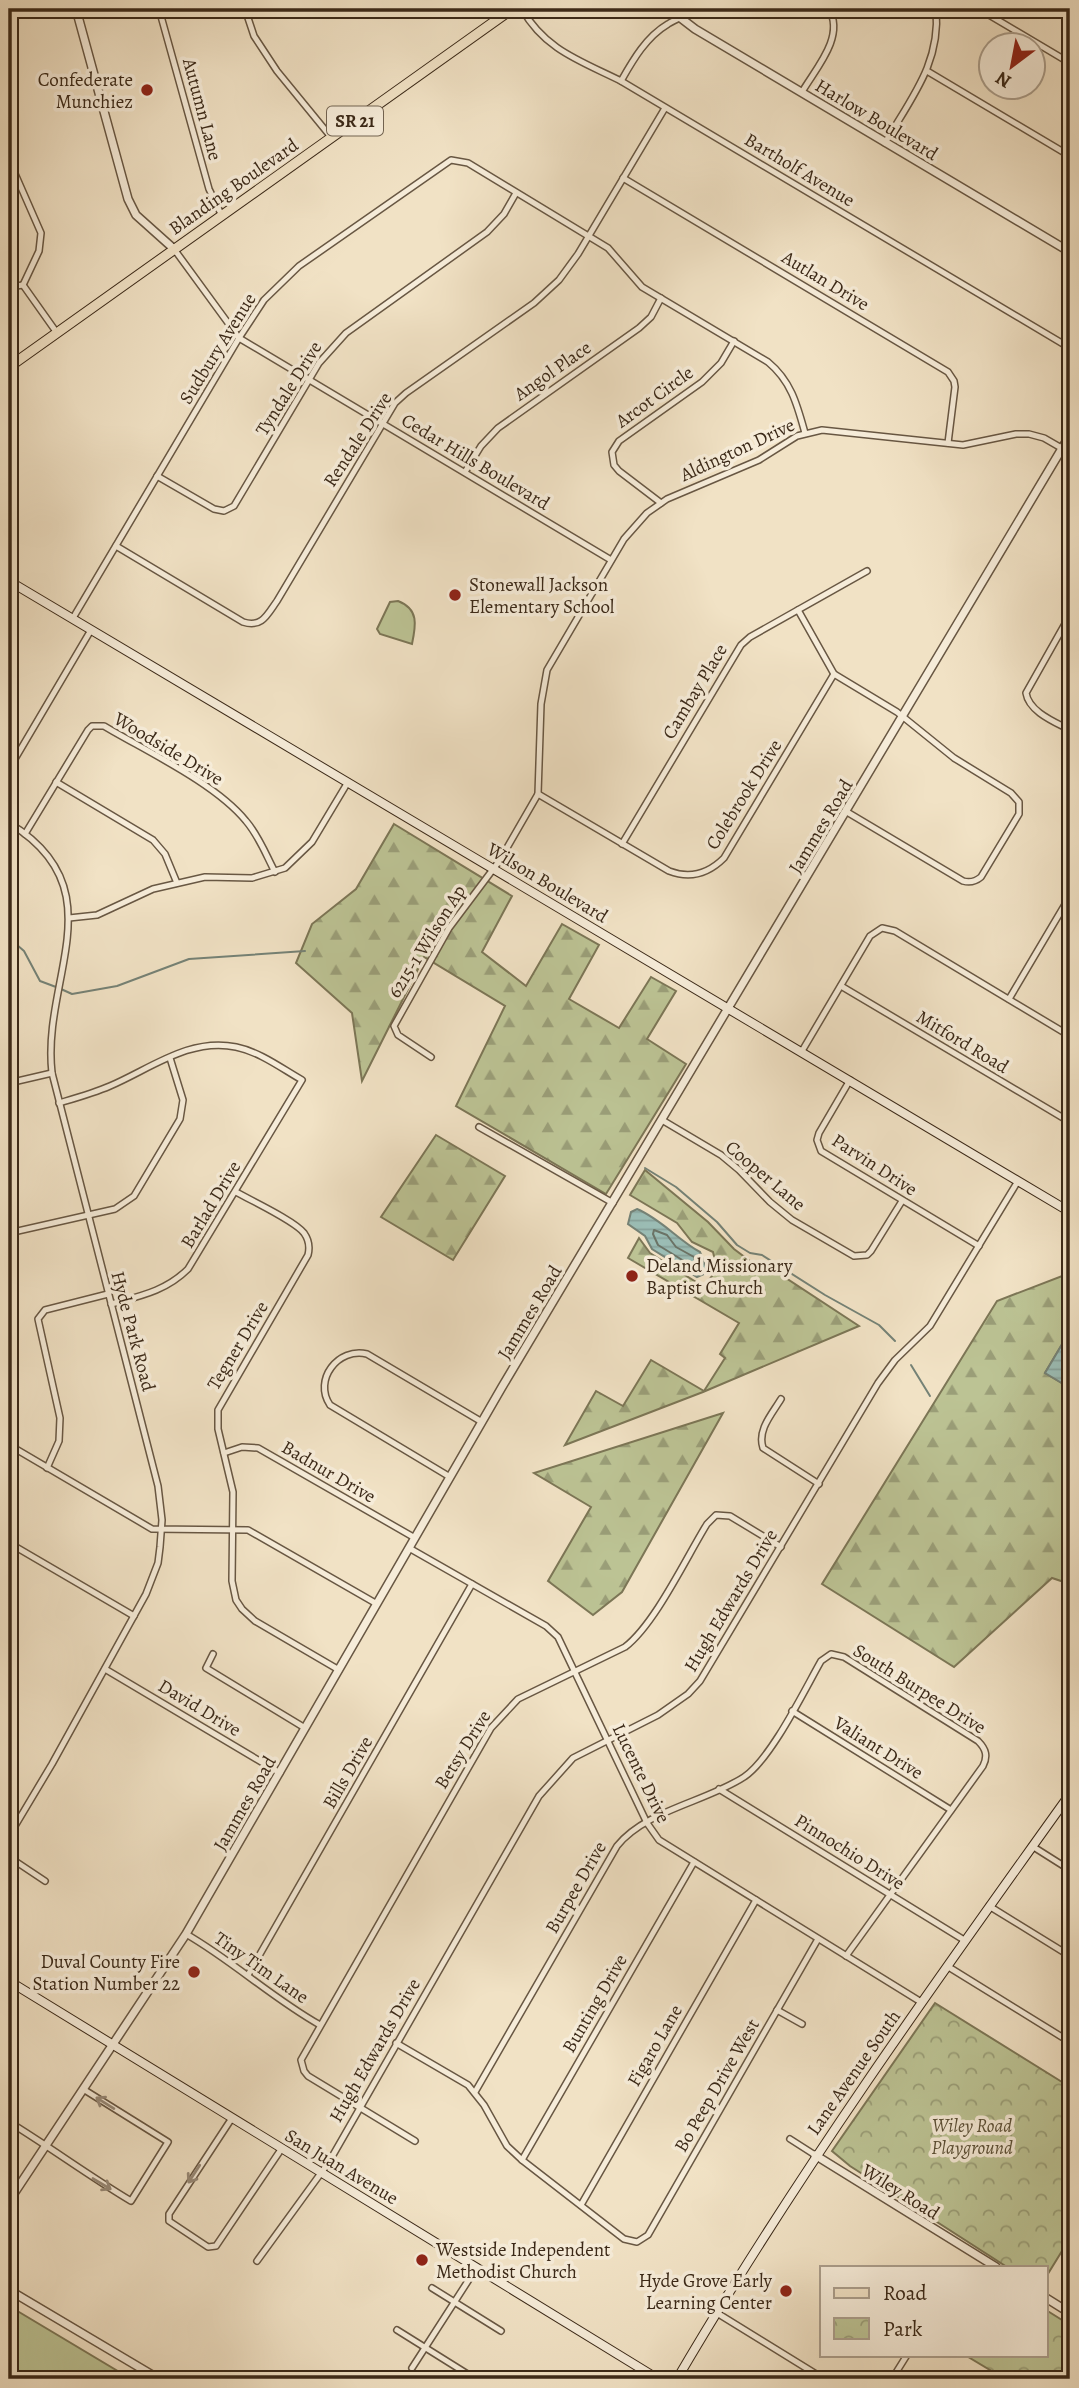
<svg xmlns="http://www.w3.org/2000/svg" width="1079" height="2388" font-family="Alegreya,serif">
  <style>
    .green { fill: #bcc394; stroke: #7c7656; stroke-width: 2 }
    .forest { fill: url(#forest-firs); stroke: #7c7656; stroke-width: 2 }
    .park { fill: url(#park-crowns); stroke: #7c7656; stroke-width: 2 }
    .water { fill: url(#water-rules); stroke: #758276; stroke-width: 2 }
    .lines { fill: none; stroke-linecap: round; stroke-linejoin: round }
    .shore { stroke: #6b7366; stroke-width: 2 }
    .stream { stroke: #758276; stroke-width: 2 }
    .minor-casing { stroke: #685743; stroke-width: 8 }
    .tertiary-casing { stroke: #685743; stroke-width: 10 }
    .secondary-casing { stroke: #3b2918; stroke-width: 10 }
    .primary-casing { stroke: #3b2918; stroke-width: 11 }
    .minor { stroke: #f6ecd9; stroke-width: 5 }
    .tertiary { stroke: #f6ecd9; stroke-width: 7 }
    .secondary { stroke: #f6ecd9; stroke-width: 8 }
    .primary { stroke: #f1e2c5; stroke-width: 9 }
    .oneway { stroke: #988a78 }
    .poi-dot { fill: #8f2418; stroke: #f6ecd9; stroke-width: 2.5 }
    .labels { text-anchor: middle; stroke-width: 7; stroke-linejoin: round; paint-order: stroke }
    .shield { fill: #f6ecd9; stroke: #736452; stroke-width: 2 }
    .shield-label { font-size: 18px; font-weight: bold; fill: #3b2918 }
    .poi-label { font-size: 19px; fill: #3b2918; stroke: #f6ecd9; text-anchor: end }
    .street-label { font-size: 19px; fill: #3b2918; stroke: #f6ecd9 }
    .park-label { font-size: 19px; font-style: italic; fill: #5b5037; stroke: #f6ecd9 }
  </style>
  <defs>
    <pattern id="forest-firs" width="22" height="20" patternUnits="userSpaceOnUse" patternTransform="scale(1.75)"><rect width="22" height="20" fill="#bcc394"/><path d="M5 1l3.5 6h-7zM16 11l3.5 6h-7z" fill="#9a9e78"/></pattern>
    <pattern id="park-crowns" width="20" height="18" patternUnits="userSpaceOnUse" patternTransform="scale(1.75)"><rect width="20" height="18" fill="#bcc394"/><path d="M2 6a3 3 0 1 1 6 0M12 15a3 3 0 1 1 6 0" fill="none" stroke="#9a9e78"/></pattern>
    <pattern id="water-rules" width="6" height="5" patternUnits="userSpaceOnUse" patternTransform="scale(1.75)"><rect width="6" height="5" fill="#9bbdb5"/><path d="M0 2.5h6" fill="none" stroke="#86a29b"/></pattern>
  </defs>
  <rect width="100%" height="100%" fill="#f1e2c5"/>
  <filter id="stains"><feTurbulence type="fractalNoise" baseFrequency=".00286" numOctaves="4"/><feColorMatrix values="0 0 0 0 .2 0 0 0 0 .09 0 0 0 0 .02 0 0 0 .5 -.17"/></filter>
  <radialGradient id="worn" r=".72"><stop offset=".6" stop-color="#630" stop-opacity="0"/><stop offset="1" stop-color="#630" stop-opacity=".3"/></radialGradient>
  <g class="green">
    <path d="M398 601C419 609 416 625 412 644L380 634 377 629 390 602Z"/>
    <polygon points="9,2306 131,2379 9,2379"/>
  </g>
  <g class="forest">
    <polygon points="394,824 512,896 482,952 526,986 562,924 599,945 569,999 619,1028 651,977 676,991 647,1039 686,1064 606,1194 456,1106 505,1006 424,957 362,1081 352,1013 296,963 312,924 356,889"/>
    <polygon points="436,1135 505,1176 453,1260 381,1217"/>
    <polygon points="645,1170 708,1222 734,1249 750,1261 763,1263 859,1326 703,1392 565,1445 596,1391 623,1406 651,1360 704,1391 725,1358 720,1354 739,1323 628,1258 639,1238 650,1253 704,1287 717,1269 713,1252 692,1242 677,1223 630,1195"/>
    <polygon points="1070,1273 1070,1331 1045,1373 1070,1388 1070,1584 1052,1578 954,1667 822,1584 997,1301"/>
    <polygon points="723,1413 622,1592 593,1615 548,1581 591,1507 534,1473"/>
  </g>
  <g class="park">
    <polygon points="935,2003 1070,2087 1070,2238 1046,2277 1046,2267 1007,2267 850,2166 832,2151"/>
    <polygon points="1046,2310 1070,2325 1070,2379 1005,2379 965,2355 1046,2355"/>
  </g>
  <g class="water">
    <path d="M637 1209C661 1219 678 1240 700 1252L706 1267V1273L697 1277 652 1249 645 1236 628 1224 631 1212Z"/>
    <polygon points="1070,1331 1070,1388 1045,1373"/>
  </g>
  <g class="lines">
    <polygon class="shore" points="654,1230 667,1235 676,1247 694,1257 696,1265 692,1266 658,1245 653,1234"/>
    <g class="stream">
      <polyline points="9,938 24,951 40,981 56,987"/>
      <polyline points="61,989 72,994 117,986 189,959 305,951"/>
      <polyline points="645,1168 676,1187 717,1222 737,1245 750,1253 762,1255 825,1295 879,1325 895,1341"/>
      <polyline points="911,1365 930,1396"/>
    </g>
    <g class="minor-casing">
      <g id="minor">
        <polyline points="159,9 209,189 222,216"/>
        <polyline points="245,9 254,36 277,71 331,137"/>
        <path d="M522 9C545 50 581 61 621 81L1070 348"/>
        <polyline points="979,9 1070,63"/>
        <polyline points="927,71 1070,156"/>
        <path d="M621 81C633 60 646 37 668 24 677 18 689 15 698 9"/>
        <path d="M802 92C816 68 845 37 829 9"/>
        <path d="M885 143C911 98 941 63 936 9"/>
        <polyline points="9,160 41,233 39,251 23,285"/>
        <polyline points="623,178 948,372 954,381 955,387 948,443"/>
        <polyline points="174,249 239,338 611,560"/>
        <polyline points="23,285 57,333"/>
        <polyline points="9,287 23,285"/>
        <polyline points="465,472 481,446 498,428 639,328 651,317 661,298"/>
        <polyline points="157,476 214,509 224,511 234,506 319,363 346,333 487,232 504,214 516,193"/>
        <polyline points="661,503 619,471 614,465 612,452 619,441 702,382 721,363 734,341"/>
        <path d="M116 546 243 622C262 628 267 615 277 601L395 403 406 393 534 303 559 280 578 254 665 108"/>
        <path d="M798 610 834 674 897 712 954 758 1011 793 1019 802V814L981 877C975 882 970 883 963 881L847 812"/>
        <path d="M1070 615 1026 693C1029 712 1055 722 1070 730"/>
        <path d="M73 618 239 338 264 300 299 266 451 160 468 163 608 248 642 287 768 362C791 381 797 404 805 433"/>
        <polyline points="9,769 91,630"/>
        <polyline points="56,782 153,840 165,854 177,883"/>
        <path d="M538 794 669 871C690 879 708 874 724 858L834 674"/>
        <path d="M9 823C118 889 41 979 52 1073L158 1486 162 1520 160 1547 158 1563 146 1594 52 1764 9 1836"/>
        <path d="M25 834 88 730 92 726H104C146 751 215 783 246 821 259 836 266 855 275 872"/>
        <polyline points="622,844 741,645 750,637 867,571"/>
        <polyline points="69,918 97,915 153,889 205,877 252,878 285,868 312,842 348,782"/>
        <polyline points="841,986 1070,1122"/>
        <polyline points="1009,999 1070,896"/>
        <polyline points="802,1051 870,936 882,928 895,931 1070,1036"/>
        <polyline points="431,1057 398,1035 394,1026 449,928 500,860 538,794 541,704 547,670 624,539 647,513 667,499 759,460 797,436 822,430 963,445 1016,434 1029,434 1044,438 1070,453"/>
        <polyline points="850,1080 819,1133 817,1140 821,1151 979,1246"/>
        <polyline points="9,1083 52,1073"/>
        <path d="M59 1103C76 1098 94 1093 110 1086 150 1069 190 1037 236 1047 260 1052 281 1068 302 1080L188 1269C166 1291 140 1296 111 1304"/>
        <polyline points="662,1120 721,1155 739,1170 770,1202 792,1220 854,1256 867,1255 871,1251 902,1201"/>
        <polyline points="479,1127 613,1203"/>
        <path d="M236 1192C252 1201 295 1221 304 1233 309 1240 310 1247 308 1255L218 1410V1429L233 1492 232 1581 236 1600 242 1609 255 1621 339 1670"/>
        <polyline points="9,1233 115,1209 134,1196 180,1119 183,1100 170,1058"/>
        <path d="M781 1399C772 1414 757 1430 763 1448L819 1484"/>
        <polyline points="9,1445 152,1529 248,1530 377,1604"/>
        <polyline points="224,1453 242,1447 258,1448 415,1538"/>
        <polyline points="47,1468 59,1441 60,1418 38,1319 45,1310 108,1294"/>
        <path d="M450 1477 330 1405C313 1380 338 1347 367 1354L482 1422"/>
        <polyline points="9,1543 134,1616"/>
        <polyline points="409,1548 546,1626 558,1637 647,1823 659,1840 921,2002"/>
        <polyline points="213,1654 206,1668 305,1728"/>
        <polyline points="105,1669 280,1773"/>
        <polyline points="792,1711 951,1810"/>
        <polyline points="719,1789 964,1940"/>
        <polyline points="1032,1846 1070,1870"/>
        <polyline points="9,1857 45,1881"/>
        <polyline points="989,1906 1070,1956"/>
        <path d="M186 1934C233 1961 272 1998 320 2025"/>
        <polyline points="947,1966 1070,2042"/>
        <polyline points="248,1975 472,1584"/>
        <polyline points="777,2010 802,2024"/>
        <polyline points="396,2043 468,2085 484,2105 507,2146 522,2160 624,2239 637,2242 648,2235 818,1939"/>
        <path d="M475 2092 617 1846C646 1810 706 1802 744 1777 771 1759 804 1691 821 1661L831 1654 844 1657 978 1741C986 1749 988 1756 983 1766L846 1956"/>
        <polyline points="232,2118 169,2214 169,2221 208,2247 216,2246 282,2148"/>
        <path d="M9 2122C50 2147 89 2176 131 2201L168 2142 83 2089"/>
        <polyline points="790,2139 815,2155"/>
        <path d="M415 2141 308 2076 304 2071 301 2060 491 1728 518 1699 625 1647C655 1624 686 1558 707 1524L716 1515 730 1516 781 1547"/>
        <polyline points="522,2160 694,1862"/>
        <polyline points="581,2205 756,1900"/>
        <polyline points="257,2261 329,2162 539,1796 573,1758 658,1715 688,1694 700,1681 878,1383 895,1360 930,1326 1018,1181"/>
        <polyline points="432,2288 501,2331"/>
        <polyline points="717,2313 824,2379"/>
        <polyline points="397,2330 469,2375"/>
        <polyline points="412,2368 477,2267"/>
        <polyline points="892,2379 907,2355"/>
      </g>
    </g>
    <g class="tertiary-casing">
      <g id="tertiary">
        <polyline points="76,9 128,199 136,215 174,249"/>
        <polyline points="669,9 695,29 1070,252"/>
        <polyline points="815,2155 996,2267"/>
        <polyline points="9,2201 186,1934 502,1387 1070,435"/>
        <polyline points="9,2290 159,2379"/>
        <polyline points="1046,2298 1070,2313"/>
      </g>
    </g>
    <g class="secondary-casing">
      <g id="secondary">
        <polyline points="9,581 1070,1212"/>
        <polyline points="9,1981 658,2379"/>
        <path d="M677 2379C796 2176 933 1985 1070 1794"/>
      </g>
    </g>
    <g class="primary-casing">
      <polyline id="primary" points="9,367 512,9"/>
    </g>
    <use href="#minor" class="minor"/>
    <use href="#tertiary" class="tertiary"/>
    <use href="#secondary" class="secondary"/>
    <use href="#primary" class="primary"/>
  </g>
  <defs><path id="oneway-shaft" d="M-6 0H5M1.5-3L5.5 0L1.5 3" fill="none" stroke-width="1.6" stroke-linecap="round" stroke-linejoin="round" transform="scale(1.75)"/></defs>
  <g class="oneway">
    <use href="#oneway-shaft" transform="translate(105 2103) rotate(-148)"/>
    <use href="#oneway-shaft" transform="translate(194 2174) rotate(123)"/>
    <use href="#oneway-shaft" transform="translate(102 2184) rotate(31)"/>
  </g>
  <g class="poi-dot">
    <circle cx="147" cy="90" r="7"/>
    <circle cx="455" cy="595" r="7"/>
    <circle cx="632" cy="1276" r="7"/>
    <circle cx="194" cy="1972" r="7"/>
    <circle cx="422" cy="2260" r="7"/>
    <circle cx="786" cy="2291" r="7"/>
  </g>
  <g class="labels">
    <rect class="shield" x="327" y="106.5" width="56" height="29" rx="5"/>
    <g class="shield-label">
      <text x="355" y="127">SR 21</text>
    </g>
    <g class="poi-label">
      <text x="133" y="86">Confederate<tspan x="133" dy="22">Munchiez</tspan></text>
      <text x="469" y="591" text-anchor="start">Stonewall Jackson<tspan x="469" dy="22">Elementary School</tspan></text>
      <text x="646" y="1272" text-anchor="start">Deland Missionary<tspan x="646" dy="22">Baptist Church</tspan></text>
      <text x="180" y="1968">Duval County Fire<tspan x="180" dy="22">Station Number 22</tspan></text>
      <text x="436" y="2256" text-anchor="start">Westside Independent<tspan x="436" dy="22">Methodist Church</tspan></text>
      <text x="772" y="2287">Hyde Grove Early<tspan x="772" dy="22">Learning Center</tspan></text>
    </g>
    <g class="street-label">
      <text transform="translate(203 109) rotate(75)" y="7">Autumn Lane</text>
      <text transform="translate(877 119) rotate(31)" y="7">Harlow Boulevard</text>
      <text transform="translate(800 169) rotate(31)" y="7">Bartholf Avenue</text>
      <text transform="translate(233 186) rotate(-35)" y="7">Blanding Boulevard</text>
      <text transform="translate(826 280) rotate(31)" y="7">Autlan Drive</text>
      <text transform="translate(217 348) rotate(-58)" y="7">Sudbury Avenue</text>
      <text transform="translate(552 370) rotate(-35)" y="7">Angol Place</text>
      <text transform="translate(288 388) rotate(-58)" y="7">Tyndale Drive</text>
      <text transform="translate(654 396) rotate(-36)" y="7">Arcot Circle</text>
      <text transform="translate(357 439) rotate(-57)" y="7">Rendale Drive</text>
      <text transform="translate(737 449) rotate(-25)" y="7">Aldington Drive</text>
      <text transform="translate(476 461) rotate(31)" y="7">Cedar Hills Boulevard</text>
      <text transform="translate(694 691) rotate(-59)" y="7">Cambay Place</text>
      <text transform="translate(169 748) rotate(31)" y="7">Woodside Drive</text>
      <text transform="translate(743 794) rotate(-58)" y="7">Colebrook Drive</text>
      <text transform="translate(820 826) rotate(-59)" y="7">Jammes Road</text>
      <text transform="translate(548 882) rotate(31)" y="7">Wilson Boulevard</text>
      <text transform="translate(426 941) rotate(-58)" y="7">6215-1 Wilson Ap</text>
      <text transform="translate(963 1041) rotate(31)" y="7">Mitford Road</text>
      <text transform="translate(875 1164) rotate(33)" y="7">Parvin Drive</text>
      <text transform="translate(766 1175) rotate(40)" y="7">Cooper Lane</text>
      <text transform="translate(210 1204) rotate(-59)" y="7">Barlad Drive</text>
      <text transform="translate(529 1312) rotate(-59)" y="7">Jammes Road</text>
      <text transform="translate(134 1331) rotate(75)" y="7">Hyde Park Road</text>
      <text transform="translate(237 1345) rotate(-59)" y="7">Tegner Drive</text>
      <text transform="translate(329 1471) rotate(30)" y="7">Badnur Drive</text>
      <text transform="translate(730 1600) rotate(-59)" y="7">Hugh Edwards Drive</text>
      <text transform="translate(920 1688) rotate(32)" y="7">South Burpee Drive</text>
      <text transform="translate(200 1707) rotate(31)" y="7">David Drive</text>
      <text transform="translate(879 1747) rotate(32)" y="7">Valiant Drive</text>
      <text transform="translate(462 1749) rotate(-58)" y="7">Betsy Drive</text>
      <text transform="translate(347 1772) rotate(-60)" y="7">Bills Drive</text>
      <text transform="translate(642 1773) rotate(64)" y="7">Lucente Drive</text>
      <text transform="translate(244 1803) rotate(-60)" y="7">Jammes Road</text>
      <text transform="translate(850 1851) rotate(32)" y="7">Pinnochio Drive</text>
      <text transform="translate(575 1887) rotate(-60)" y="7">Burpee Drive</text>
      <text transform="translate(262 1967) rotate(35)" y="7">Tiny Tim Lane</text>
      <text transform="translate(594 2003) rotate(-60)" y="7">Bunting Drive</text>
      <text transform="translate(654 2045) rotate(-60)" y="7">Figaro Lane</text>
      <text transform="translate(374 2050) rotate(-60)" y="7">Hugh Edwards Drive</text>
      <text transform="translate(853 2072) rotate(-55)" y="7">Lane Avenue South</text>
      <text transform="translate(716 2085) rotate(-60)" y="7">Bo Peep Drive West</text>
      <text transform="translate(342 2166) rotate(31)" y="7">San Juan Avenue</text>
      <text transform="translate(901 2191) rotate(32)" y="7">Wiley Road</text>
    </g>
    <g class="park-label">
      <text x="972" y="2132">Wiley Road<tspan x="972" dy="22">Playground</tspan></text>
    </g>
  </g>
  <rect width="1079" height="2388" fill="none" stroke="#f1e2c5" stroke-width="35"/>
  <rect x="10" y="10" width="1058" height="2367" fill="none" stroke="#3b2918" stroke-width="3.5"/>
  <rect x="18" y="18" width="1044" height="2353" fill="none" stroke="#3b2918" stroke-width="2"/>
  <rect x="820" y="2266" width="228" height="91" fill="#f6ecd9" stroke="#ab9e8c" stroke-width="2"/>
  <rect x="834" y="2288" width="35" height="10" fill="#f1e2c5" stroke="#ab9e8c" stroke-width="2"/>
  <text x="883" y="2300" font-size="21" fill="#3b2918">Road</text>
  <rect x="834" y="2318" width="35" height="21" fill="url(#park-crowns)" stroke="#ab9e8c" stroke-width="2"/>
  <text x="883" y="2336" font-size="21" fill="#3b2918">Park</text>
  <g transform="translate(1012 66) rotate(212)"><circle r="33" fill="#f6ecd9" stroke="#ab9e8c" stroke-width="2"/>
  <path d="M0-5L12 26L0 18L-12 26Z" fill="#8f2418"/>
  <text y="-10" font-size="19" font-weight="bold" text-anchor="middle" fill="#3b2918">N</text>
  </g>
  <rect width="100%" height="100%" filter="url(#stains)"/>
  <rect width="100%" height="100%" fill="url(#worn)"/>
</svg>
